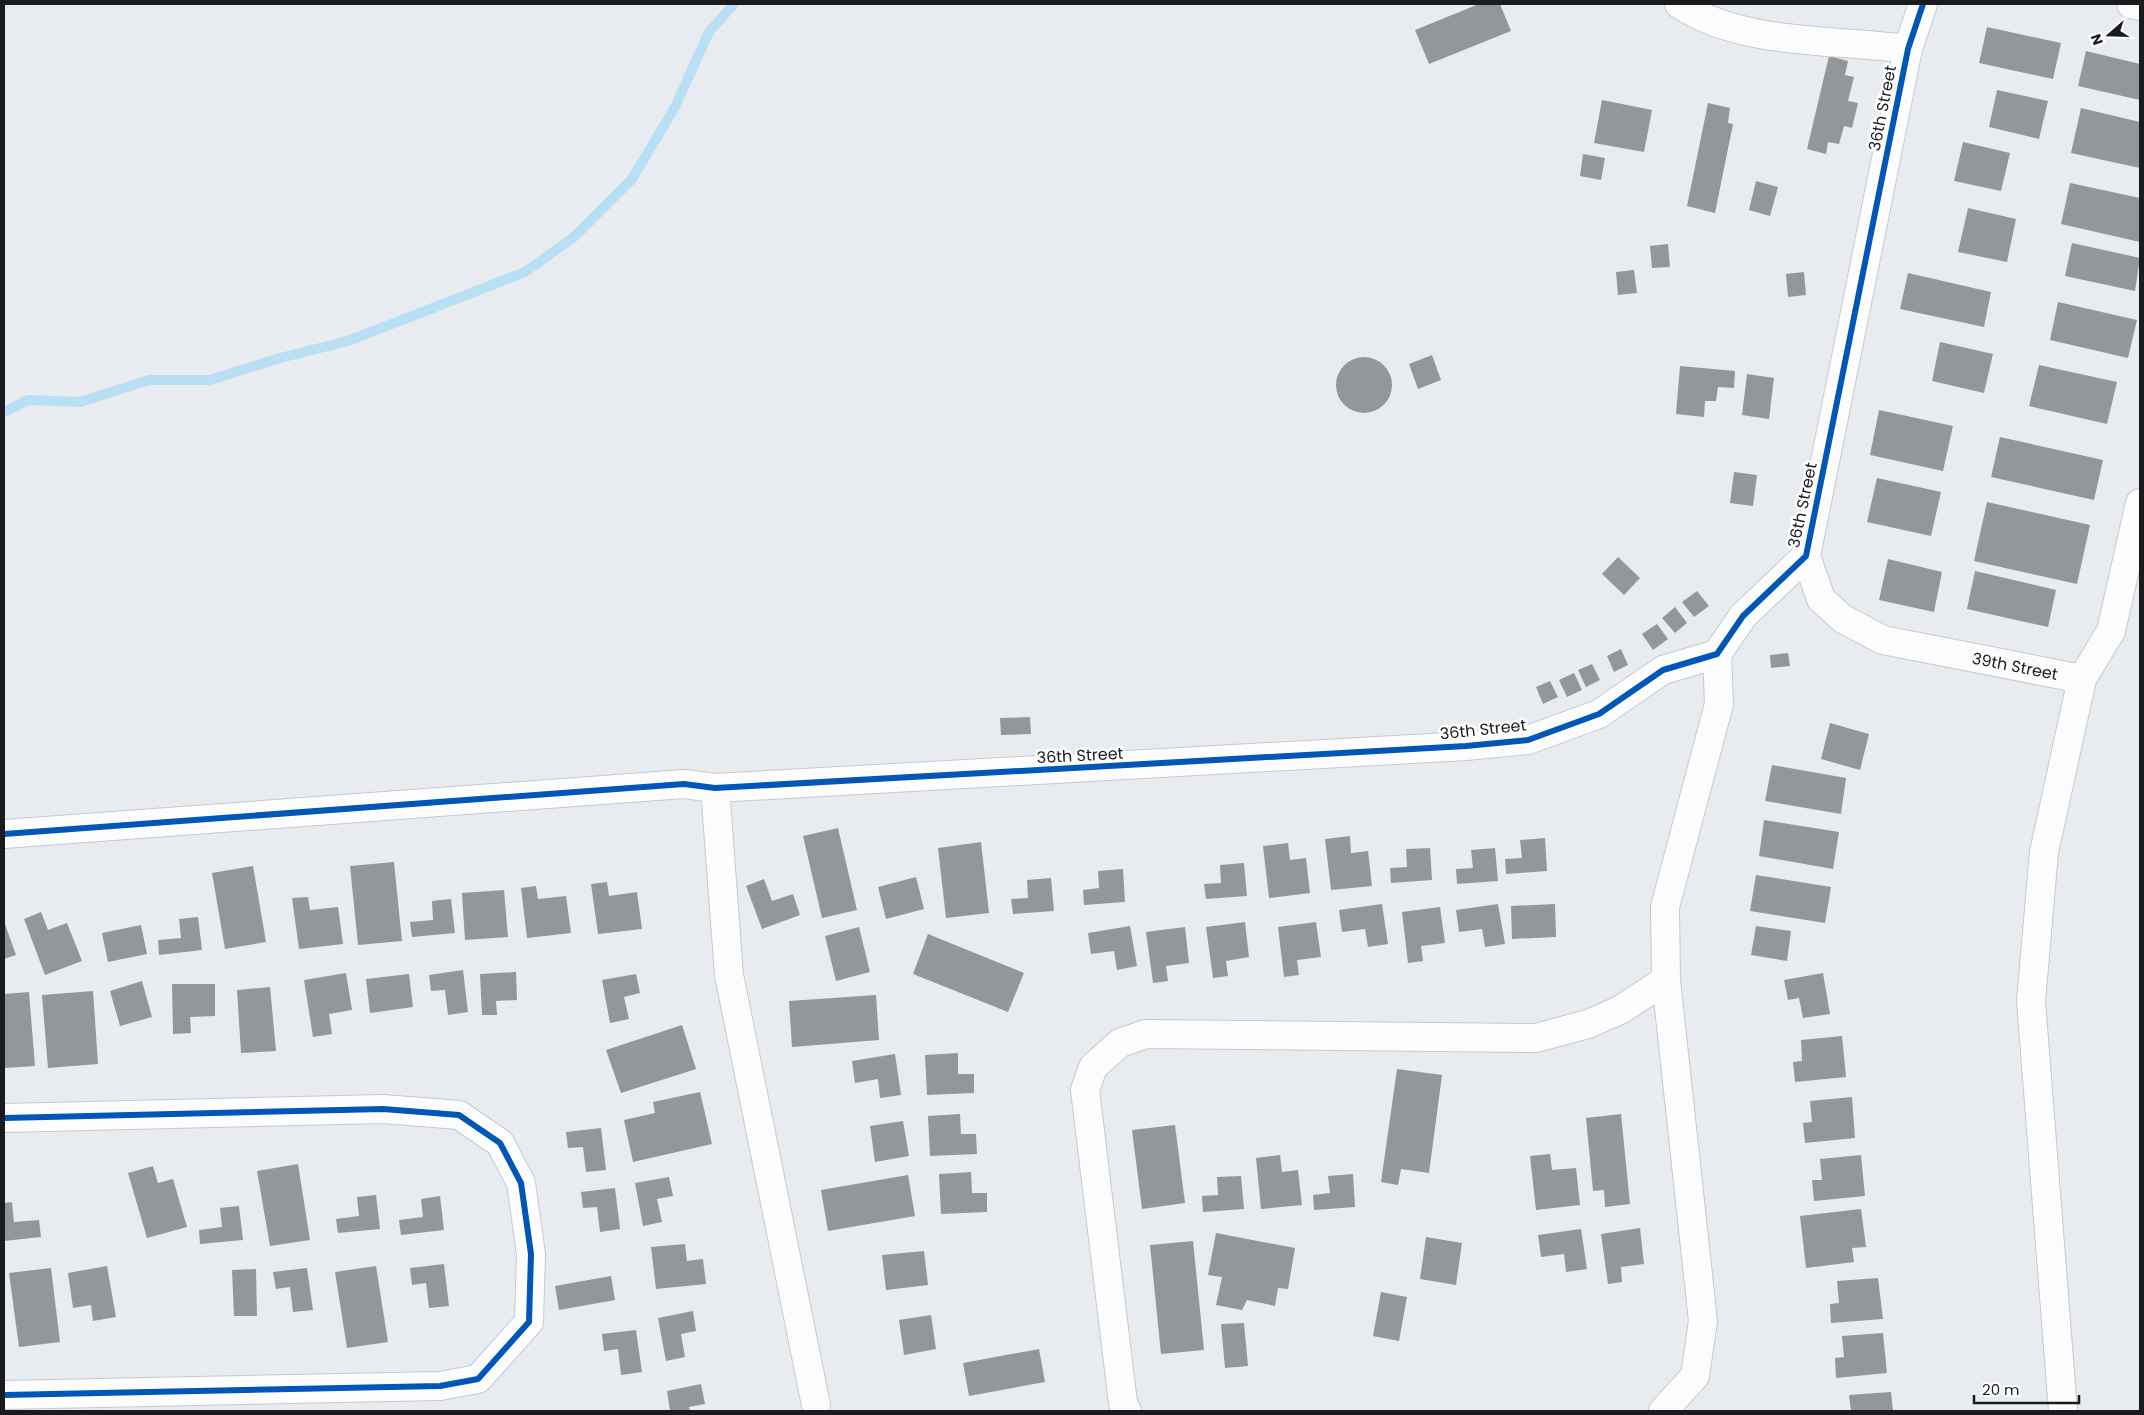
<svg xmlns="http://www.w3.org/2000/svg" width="2144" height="1415" font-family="Poppins,sans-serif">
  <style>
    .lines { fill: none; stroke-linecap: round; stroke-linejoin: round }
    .stream { stroke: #b8dff3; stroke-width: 10 }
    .building { fill: #94979a }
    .minor-casing { stroke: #c6c9cd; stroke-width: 30 }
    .minor { stroke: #fcfcfd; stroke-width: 28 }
    .cycleway-casing { stroke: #fff; stroke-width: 9 }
    .cycleway { stroke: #0057b8; stroke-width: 6 }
    .labels { text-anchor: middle; stroke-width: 5; stroke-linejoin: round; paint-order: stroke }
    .street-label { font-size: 16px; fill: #191b1e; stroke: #fff }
  </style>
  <rect width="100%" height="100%" fill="#e8ecf0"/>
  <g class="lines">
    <polyline class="stream" points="4,412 28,400 80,402 149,380 210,380 280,358 348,341 525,272 574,237 632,179 675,107 709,32 734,4"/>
  </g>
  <g class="building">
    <polygon points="1479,4 1500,4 1511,31 1429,64 1415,30"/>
    <polygon points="1987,27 2061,43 2053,79 1979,63"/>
    <polygon points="2086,51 2140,64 2140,100 2078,86"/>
    <polygon points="1829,56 1848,61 1845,75 1854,77 1848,101 1858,103 1852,128 1844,126 1839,144 1828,142 1826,154 1807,149"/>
    <polygon points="1997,90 2048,101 2039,139 1989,127"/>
    <polygon points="1602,100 1652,110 1644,152 1594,143"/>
    <polygon points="1708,103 1730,108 1728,123 1733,124 1715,213 1687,206"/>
    <polygon points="2081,108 2140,122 2140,168 2071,153"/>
    <polygon points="1963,142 2010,153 2001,191 1954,181"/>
    <polygon points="1583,154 1605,158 1601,180 1580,176"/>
    <polygon points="1756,181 1778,187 1770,216 1749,210"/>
    <polygon points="2070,183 2140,198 2140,242 2061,224"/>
    <polygon points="1968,208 2016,219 2007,262 1958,252"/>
    <polygon points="2072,243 2140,258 2135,291 2065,276"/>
    <polygon points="1668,244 1670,267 1652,268 1650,246"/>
    <polygon points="1634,270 1637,293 1618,295 1616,272"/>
    <polygon points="1804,272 1806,295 1788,297 1786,274"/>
    <polygon points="1908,273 1991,292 1984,327 1900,309"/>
    <polygon points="2058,302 2137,320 2128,358 2050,340"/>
    <polygon points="1940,342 1993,354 1984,393 1932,381"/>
    <polygon points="1432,355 1441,380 1418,389 1409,364"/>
    <circle cx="1364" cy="385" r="28"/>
    <polygon points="2039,365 2117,382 2107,424 2029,406"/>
    <polygon points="1680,366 1735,371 1734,388 1718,387 1716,401 1705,401 1704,417 1676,414"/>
    <polygon points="1747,374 1774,378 1769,419 1742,415"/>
    <polygon points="1879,410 1953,426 1943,471 1870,455"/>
    <polygon points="2000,437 2103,460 2094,500 1991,477"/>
    <polygon points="1734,472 1757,475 1753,506 1730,503"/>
    <polygon points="1877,478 1941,492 1931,536 1867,522"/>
    <polygon points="1987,502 2090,525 2077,584 1974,561"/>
    <polygon points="1618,557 1640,578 1624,595 1602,574"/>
    <polygon points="1888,559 1942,572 1934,612 1879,600"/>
    <polygon points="1975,571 2056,590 2048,627 1967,609"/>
    <polygon points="1697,591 1709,606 1694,617 1682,602"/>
    <polygon points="1675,607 1687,623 1675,633 1662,618"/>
    <polygon points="1657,624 1668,639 1653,650 1642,634"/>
    <polygon points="1621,649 1628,665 1614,672 1607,656"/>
    <polygon points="1788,653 1790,666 1771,668 1770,655"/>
    <polygon points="1592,664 1600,680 1586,687 1578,670"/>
    <polygon points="1574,673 1582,690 1567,697 1559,680"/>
    <polygon points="1550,681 1558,697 1543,704 1536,687"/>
    <polygon points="1030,717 1031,734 1001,735 1000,718"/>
    <polygon points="1830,723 1869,734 1860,770 1821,759"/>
    <polygon points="1772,765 1846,778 1841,814 1765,801"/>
    <polygon points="1764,820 1839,832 1833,869 1759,856"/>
    <polygon points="838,828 857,910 822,918 803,836"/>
    <polygon points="1350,836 1351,853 1368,851 1372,886 1331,890 1325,839"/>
    <polygon points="1545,838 1547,871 1506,874 1505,859 1522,858 1520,840"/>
    <polygon points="981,842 989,913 946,918 938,848"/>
    <polygon points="1288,843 1290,860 1306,858 1310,893 1269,898 1263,846"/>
    <polygon points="1430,848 1432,880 1391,883 1390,868 1407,867 1406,849"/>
    <polygon points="1495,848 1498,881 1457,884 1456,869 1473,868 1471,850"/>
    <polygon points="394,862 402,941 358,945 350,866"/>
    <polygon points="1244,863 1247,896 1206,899 1204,884 1221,883 1220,865"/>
    <polygon points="253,866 266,942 225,949 212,873"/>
    <polygon points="1123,869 1125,902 1084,905 1083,890 1099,888 1098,871"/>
    <polygon points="1756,875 1831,887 1825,923 1750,911"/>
    <polygon points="916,877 924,909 886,919 878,887"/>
    <polygon points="1051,878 1054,911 1013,914 1011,899 1028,898 1027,880"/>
    <polygon points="764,879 772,901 793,894 800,915 762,929 746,886"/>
    <polygon points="607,882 609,896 637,892 642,929 598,934 591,884"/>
    <polygon points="536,886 538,899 566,896 571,933 527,938 521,888"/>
    <polygon points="504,890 508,937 465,940 462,893"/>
    <polygon points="308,897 310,910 338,907 343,944 299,949 292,898"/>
    <polygon points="451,899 455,933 412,937 410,922 433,920 432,901"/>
    <polygon points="1382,904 1388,944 1368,947 1365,929 1342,932 1339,910"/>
    <polygon points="1498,904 1505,944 1485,947 1482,929 1459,932 1456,910"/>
    <polygon points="1555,904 1556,937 1512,939 1511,906"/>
    <polygon points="1440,907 1445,943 1421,946 1423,961 1408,963 1402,912"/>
    <polygon points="41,912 48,930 67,923 82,961 45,975 24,919"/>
    <polygon points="198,917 202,950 159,955 158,940 181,938 179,919"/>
    <polygon points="4,921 16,955 4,959"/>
    <polygon points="1245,922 1249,957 1226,961 1228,976 1213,978 1206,927"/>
    <polygon points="1316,922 1321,957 1297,960 1299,975 1284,977 1278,927"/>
    <polygon points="141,925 147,954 108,962 102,933"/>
    <polygon points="1130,926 1137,966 1117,970 1114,951 1091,954 1088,933"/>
    <polygon points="1756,926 1791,931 1787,961 1751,955"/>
    <polygon points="859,927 870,972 836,981 825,936"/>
    <polygon points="1185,927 1189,963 1166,966 1168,981 1153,983 1146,932"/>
    <polygon points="928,934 1024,973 1008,1012 913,974"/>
    <polygon points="463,970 468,1012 448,1015 445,990 431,991 429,975"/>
    <polygon points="516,972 517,1000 496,1001 497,1015 482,1015 480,974"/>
    <polygon points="346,973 352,1010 329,1014 332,1034 313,1037 304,980"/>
    <polygon points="1823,973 1830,1014 1803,1018 1799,998 1788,1000 1784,980"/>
    <polygon points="409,974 413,1007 370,1013 366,979"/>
    <polygon points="636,974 640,993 624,997 629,1019 610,1023 602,980"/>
    <polygon points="142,981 152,1017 120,1026 110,991"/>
    <polygon points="172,984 215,984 215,1016 190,1017 191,1033 173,1034"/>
    <polygon points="270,987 276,1051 241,1053 237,990"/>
    <polygon points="93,991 98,1064 48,1068 42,995"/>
    <polygon points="29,992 35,1066 4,1068 4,994"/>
    <polygon points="876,995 879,1040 792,1047 789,1001"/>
    <polygon points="682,1025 696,1069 621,1093 606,1050"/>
    <polygon points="1842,1036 1846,1077 1795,1082 1793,1062 1802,1061 1801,1040"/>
    <polygon points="958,1053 958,1074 974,1074 974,1093 927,1095 925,1055"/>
    <polygon points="895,1054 901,1095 880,1098 878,1079 855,1083 852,1061"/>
    <polygon points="1397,1069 1442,1075 1429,1173 1401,1169 1398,1185 1381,1182"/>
    <polygon points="700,1092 712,1144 633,1162 624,1120 655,1113 653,1102"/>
    <polygon points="1852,1097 1855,1138 1805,1143 1803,1123 1812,1122 1810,1101"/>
    <polygon points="960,1114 961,1134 976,1134 977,1154 930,1156 928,1116"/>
    <polygon points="1621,1114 1630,1204 1605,1207 1604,1190 1593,1191 1586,1118"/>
    <polygon points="903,1121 909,1156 875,1162 870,1126"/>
    <polygon points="1175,1125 1185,1203 1142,1209 1132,1130"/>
    <polygon points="601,1128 606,1170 586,1172 583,1147 568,1148 566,1132"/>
    <polygon points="1550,1154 1552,1170 1576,1168 1580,1205 1536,1210 1530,1156"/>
    <polygon points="1280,1155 1282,1172 1298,1170 1302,1205 1261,1209 1256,1158"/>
    <polygon points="1861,1155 1865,1196 1814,1201 1812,1180 1822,1180 1820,1159"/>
    <polygon points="298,1164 310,1240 270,1246 257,1171"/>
    <polygon points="153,1166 158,1183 173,1179 187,1227 147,1238 128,1173"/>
    <polygon points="971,1172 972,1193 987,1193 987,1212 941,1214 939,1174"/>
    <polygon points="1353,1174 1355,1207 1314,1210 1313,1195 1330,1193 1328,1176"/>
    <polygon points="908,1175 915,1216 828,1231 821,1190"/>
    <polygon points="1241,1176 1244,1209 1203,1212 1202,1196 1218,1195 1217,1177"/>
    <polygon points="669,1177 673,1196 657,1199 662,1222 643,1226 635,1183"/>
    <polygon points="615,1188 620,1229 600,1232 597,1207 583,1208 581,1192"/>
    <polygon points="376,1195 380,1229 338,1233 336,1219 359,1216 357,1197"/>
    <polygon points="440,1196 444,1230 401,1235 399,1220 423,1217 421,1199"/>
    <polygon points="12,1202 14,1222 39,1220 41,1237 4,1241 4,1203"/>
    <polygon points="239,1206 243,1240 200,1244 199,1230 222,1227 220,1208"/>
    <polygon points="1861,1209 1866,1247 1852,1248 1854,1262 1806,1268 1800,1216"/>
    <polygon points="1640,1228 1644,1264 1621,1267 1622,1282 1608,1284 1601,1234"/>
    <polygon points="1581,1229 1587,1269 1566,1272 1564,1254 1541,1257 1538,1235"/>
    <polygon points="1216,1233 1295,1248 1288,1289 1278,1288 1275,1306 1247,1300 1242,1310 1216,1305 1222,1277 1208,1275"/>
    <polygon points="1426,1237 1462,1243 1456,1285 1420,1279"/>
    <polygon points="1193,1241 1204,1350 1161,1354 1150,1245"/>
    <polygon points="685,1244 687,1261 703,1259 706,1284 656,1289 651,1247"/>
    <polygon points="924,1251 928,1285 886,1290 882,1255"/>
    <polygon points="444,1264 449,1306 429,1308 426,1283 412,1285 410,1268"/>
    <polygon points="107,1266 116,1317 93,1321 91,1305 73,1308 68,1273"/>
    <polygon points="376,1266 388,1342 347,1348 335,1272"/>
    <polygon points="51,1268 60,1342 19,1347 9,1273"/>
    <polygon points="307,1268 313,1310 293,1312 290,1287 276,1289 273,1272"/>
    <polygon points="256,1269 257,1316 234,1316 232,1270"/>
    <polygon points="611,1276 615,1300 559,1310 555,1286"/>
    <polygon points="1878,1278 1883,1319 1831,1323 1830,1304 1839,1303 1837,1281"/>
    <polygon points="1381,1292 1407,1297 1399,1341 1373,1336"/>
    <polygon points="693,1311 696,1331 681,1334 685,1357 666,1361 658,1318"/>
    <polygon points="931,1315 936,1349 904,1355 899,1320"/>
    <polygon points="1244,1323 1248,1366 1225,1368 1221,1324"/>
    <polygon points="636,1330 642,1372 621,1375 618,1349 604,1351 602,1334"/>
    <polygon points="1883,1333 1887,1373 1836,1378 1835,1358 1844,1357 1842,1336"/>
    <polygon points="1039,1349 1045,1382 969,1396 963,1363"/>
    <polygon points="701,1384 705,1404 689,1407 690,1411 670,1411 667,1391"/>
    <polygon points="1891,1392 1893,1411 1851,1411 1849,1395"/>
  </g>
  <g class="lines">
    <g class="minor-casing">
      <g id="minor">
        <path d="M1679 4C1742 46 1836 39 1908 49"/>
        <polyline points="2131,4 2140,6"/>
        <path id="s1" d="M1806 556 1821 599 1843 619 1883 640 2082 679 2111 631 2140 503"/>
        <polyline points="715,788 729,975 816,1405"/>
        <polyline points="4,834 684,784 715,788 1466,746 1528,740 1599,714 1663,670 1717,654 1743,616 1806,556 1908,49 1923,4"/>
        <polyline points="4,1118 383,1109 459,1115 500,1143 521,1183 531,1254 529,1322 478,1379 440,1386 4,1395"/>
        <polyline points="1127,1411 1123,1403 1085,1090 1093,1067 1120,1043 1146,1034 1536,1038 1588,1024 1620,1010 1666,980"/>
        <polyline points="1663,1411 1695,1376 1703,1321 1666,980 1665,907 1719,704 1717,654"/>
        <polyline points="2063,1411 2031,1001 2044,852 2082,679"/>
      </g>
    </g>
    <use href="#minor" class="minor"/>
    <g class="cycleway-casing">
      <g id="cycleway">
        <polyline points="4,834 684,784 715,788 1466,746 1528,740 1599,714 1663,670 1717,654 1743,616 1806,556 1908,49 1923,4"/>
        <polyline points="4,1118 383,1109 459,1115 500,1143 521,1183 531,1254 529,1322 478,1379 440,1386 4,1395"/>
      </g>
    </g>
    <use href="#cycleway" class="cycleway"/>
  </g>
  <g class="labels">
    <g class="street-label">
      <text transform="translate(1882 108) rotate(-79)" y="6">36th Street</text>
      <text transform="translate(1802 505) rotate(-78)" y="6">36th Street</text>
      <text dy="6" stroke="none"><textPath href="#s1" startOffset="255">39th Street</textPath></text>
      <text transform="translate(1483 729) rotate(-6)" y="6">36th Street</text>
      <text transform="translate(1080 755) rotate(-3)" y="6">36th Street</text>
    </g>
  </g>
  <rect width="2144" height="1415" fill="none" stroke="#191b1e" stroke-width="10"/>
  <g transform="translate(2109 35) rotate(250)" stroke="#ffffff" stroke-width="4" paint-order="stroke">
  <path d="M0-4L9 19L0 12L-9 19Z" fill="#191b1e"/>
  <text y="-8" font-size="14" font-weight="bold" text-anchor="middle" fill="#191b1e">N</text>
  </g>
  <path d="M1974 1395v8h105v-8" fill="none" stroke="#191b1e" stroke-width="2.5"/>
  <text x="1982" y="1395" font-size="15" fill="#191b1e" stroke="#ffffff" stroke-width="4" paint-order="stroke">20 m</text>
</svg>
